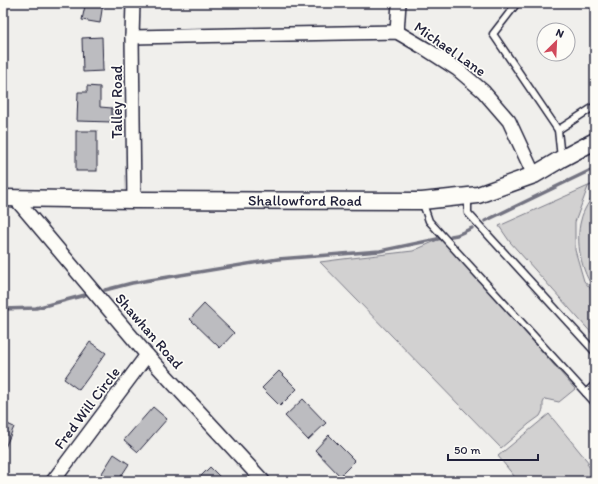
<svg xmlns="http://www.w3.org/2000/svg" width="598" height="484" font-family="Itim,sans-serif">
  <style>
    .green { fill: #d2d1d1; stroke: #7a7a86 }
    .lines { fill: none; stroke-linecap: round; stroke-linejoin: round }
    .stream { stroke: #737381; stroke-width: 3.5 }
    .building { fill: #bcbcc0; stroke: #22223b }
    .service-casing { stroke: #22223b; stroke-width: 9 }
    .minor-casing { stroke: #22223b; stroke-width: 16 }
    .tertiary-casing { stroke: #22223b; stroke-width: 19 }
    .service { stroke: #fdfcf7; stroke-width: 6 }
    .minor { stroke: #fdfcf7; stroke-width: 13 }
    .tertiary { stroke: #fdfcf7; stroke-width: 16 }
    .labels { text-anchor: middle; stroke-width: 3.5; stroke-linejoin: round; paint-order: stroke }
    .street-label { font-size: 15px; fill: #22223b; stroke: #fdfcf7 }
  </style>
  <rect width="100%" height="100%" fill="#f0efec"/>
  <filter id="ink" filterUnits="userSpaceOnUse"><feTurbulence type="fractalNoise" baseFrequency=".025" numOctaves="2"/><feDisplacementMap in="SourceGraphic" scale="8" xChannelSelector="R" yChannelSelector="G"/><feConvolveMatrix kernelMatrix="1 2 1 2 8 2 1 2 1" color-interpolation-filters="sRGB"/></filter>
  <g filter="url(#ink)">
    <g class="green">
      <polygon points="595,183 588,187 575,222 575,250 584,281 595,294 595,337 510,242 499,226"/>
      <path d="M595 192V223C589 238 595 242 595 255 595 266 595 278 595 290 581 272 575 241 581 220 583 210 590 201 595 192Z"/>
      <polygon points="442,238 575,389 559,402 545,399 543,403 543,410 540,416 529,424 501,448 320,262 343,259 413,251"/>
      <polygon points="549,414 589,463 587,464 595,474 595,481 518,481 498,456"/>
    </g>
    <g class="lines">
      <g class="stream">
        <polyline points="485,221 595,168"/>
        <polyline points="451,236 457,235 472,228"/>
        <polyline points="105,290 132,283 278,259 380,251 442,238"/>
        <polyline points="3,309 36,308 85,295"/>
      </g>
    </g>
    <g class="building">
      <polygon points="76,3 103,3 100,23 82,20 85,6 75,4"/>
      <polygon points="102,37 103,71 83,72 82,38"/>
      <polygon points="87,86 100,87 100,107 112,108 112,122 77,121 78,92 87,92"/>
      <rect x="76" y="131" width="21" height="40"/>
      <polygon points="204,304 234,333 220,348 190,319"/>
      <polygon points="90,342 106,353 79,390 64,379"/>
      <polygon points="279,371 297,389 280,406 262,388"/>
      <polygon points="303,399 326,423 308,440 285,416"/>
      <polygon points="153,407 167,419 138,452 124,440"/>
      <polygon points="3,422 14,427 3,452"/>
      <polygon points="329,435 355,461 340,476 315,450"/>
      <polygon points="114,454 129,464 118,481 97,481"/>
      <polygon points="210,467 224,481 196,481"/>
    </g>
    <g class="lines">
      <g class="service-casing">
        <g id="service">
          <polyline points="517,3 493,34 558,130 595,106"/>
          <polyline points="558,130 561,158"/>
          <polyline points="468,197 468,213 595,352"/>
          <polyline points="422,201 429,221 595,403"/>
          <polyline points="586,393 595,384"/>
        </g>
      </g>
      <g class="minor-casing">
        <g id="minor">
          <polyline points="133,3 132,37 134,200"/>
          <polyline points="397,32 399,3"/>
          <polyline points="132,37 397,32 426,49 457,69 483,91 509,121 534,175"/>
          <polyline points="15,198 147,355 263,481"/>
          <polyline points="53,481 147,355"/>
        </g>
      </g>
      <g class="tertiary-casing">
        <g id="tertiary">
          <path id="s1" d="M3 198 134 200 422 201 478 195 534 175 561 159 595 141"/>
        </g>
      </g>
      <use href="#service" class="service"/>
      <use href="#minor" class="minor"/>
      <use href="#tertiary" class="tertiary"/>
    </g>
  </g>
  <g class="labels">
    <g class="street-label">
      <text transform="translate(450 49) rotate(35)" y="5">Michael Lane</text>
      <text transform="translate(117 102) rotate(-90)" y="5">Talley Road</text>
      <text dy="5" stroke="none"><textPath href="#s1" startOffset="302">Shallowford Road</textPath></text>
      <text transform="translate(149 331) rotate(49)" y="5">Shawhan Road</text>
      <text transform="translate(87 408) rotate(-53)" y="5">Fred Will Circle</text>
    </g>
  </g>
  <rect width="598" height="484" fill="none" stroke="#fdfcf7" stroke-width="16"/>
  <rect x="8" y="8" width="582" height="468" fill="none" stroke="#22223b" stroke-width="1.5" filter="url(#ink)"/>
  <g transform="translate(556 42) rotate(24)"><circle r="19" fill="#fdfcf7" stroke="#a5a5ac"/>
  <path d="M0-3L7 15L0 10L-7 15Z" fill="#d1495b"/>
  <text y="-6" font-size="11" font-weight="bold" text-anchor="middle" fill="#22223b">N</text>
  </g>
  <path d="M448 454v6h90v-6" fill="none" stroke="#22223b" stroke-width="2"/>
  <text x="454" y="454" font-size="12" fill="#22223b" stroke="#fdfcf7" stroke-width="3" paint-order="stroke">50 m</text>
</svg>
